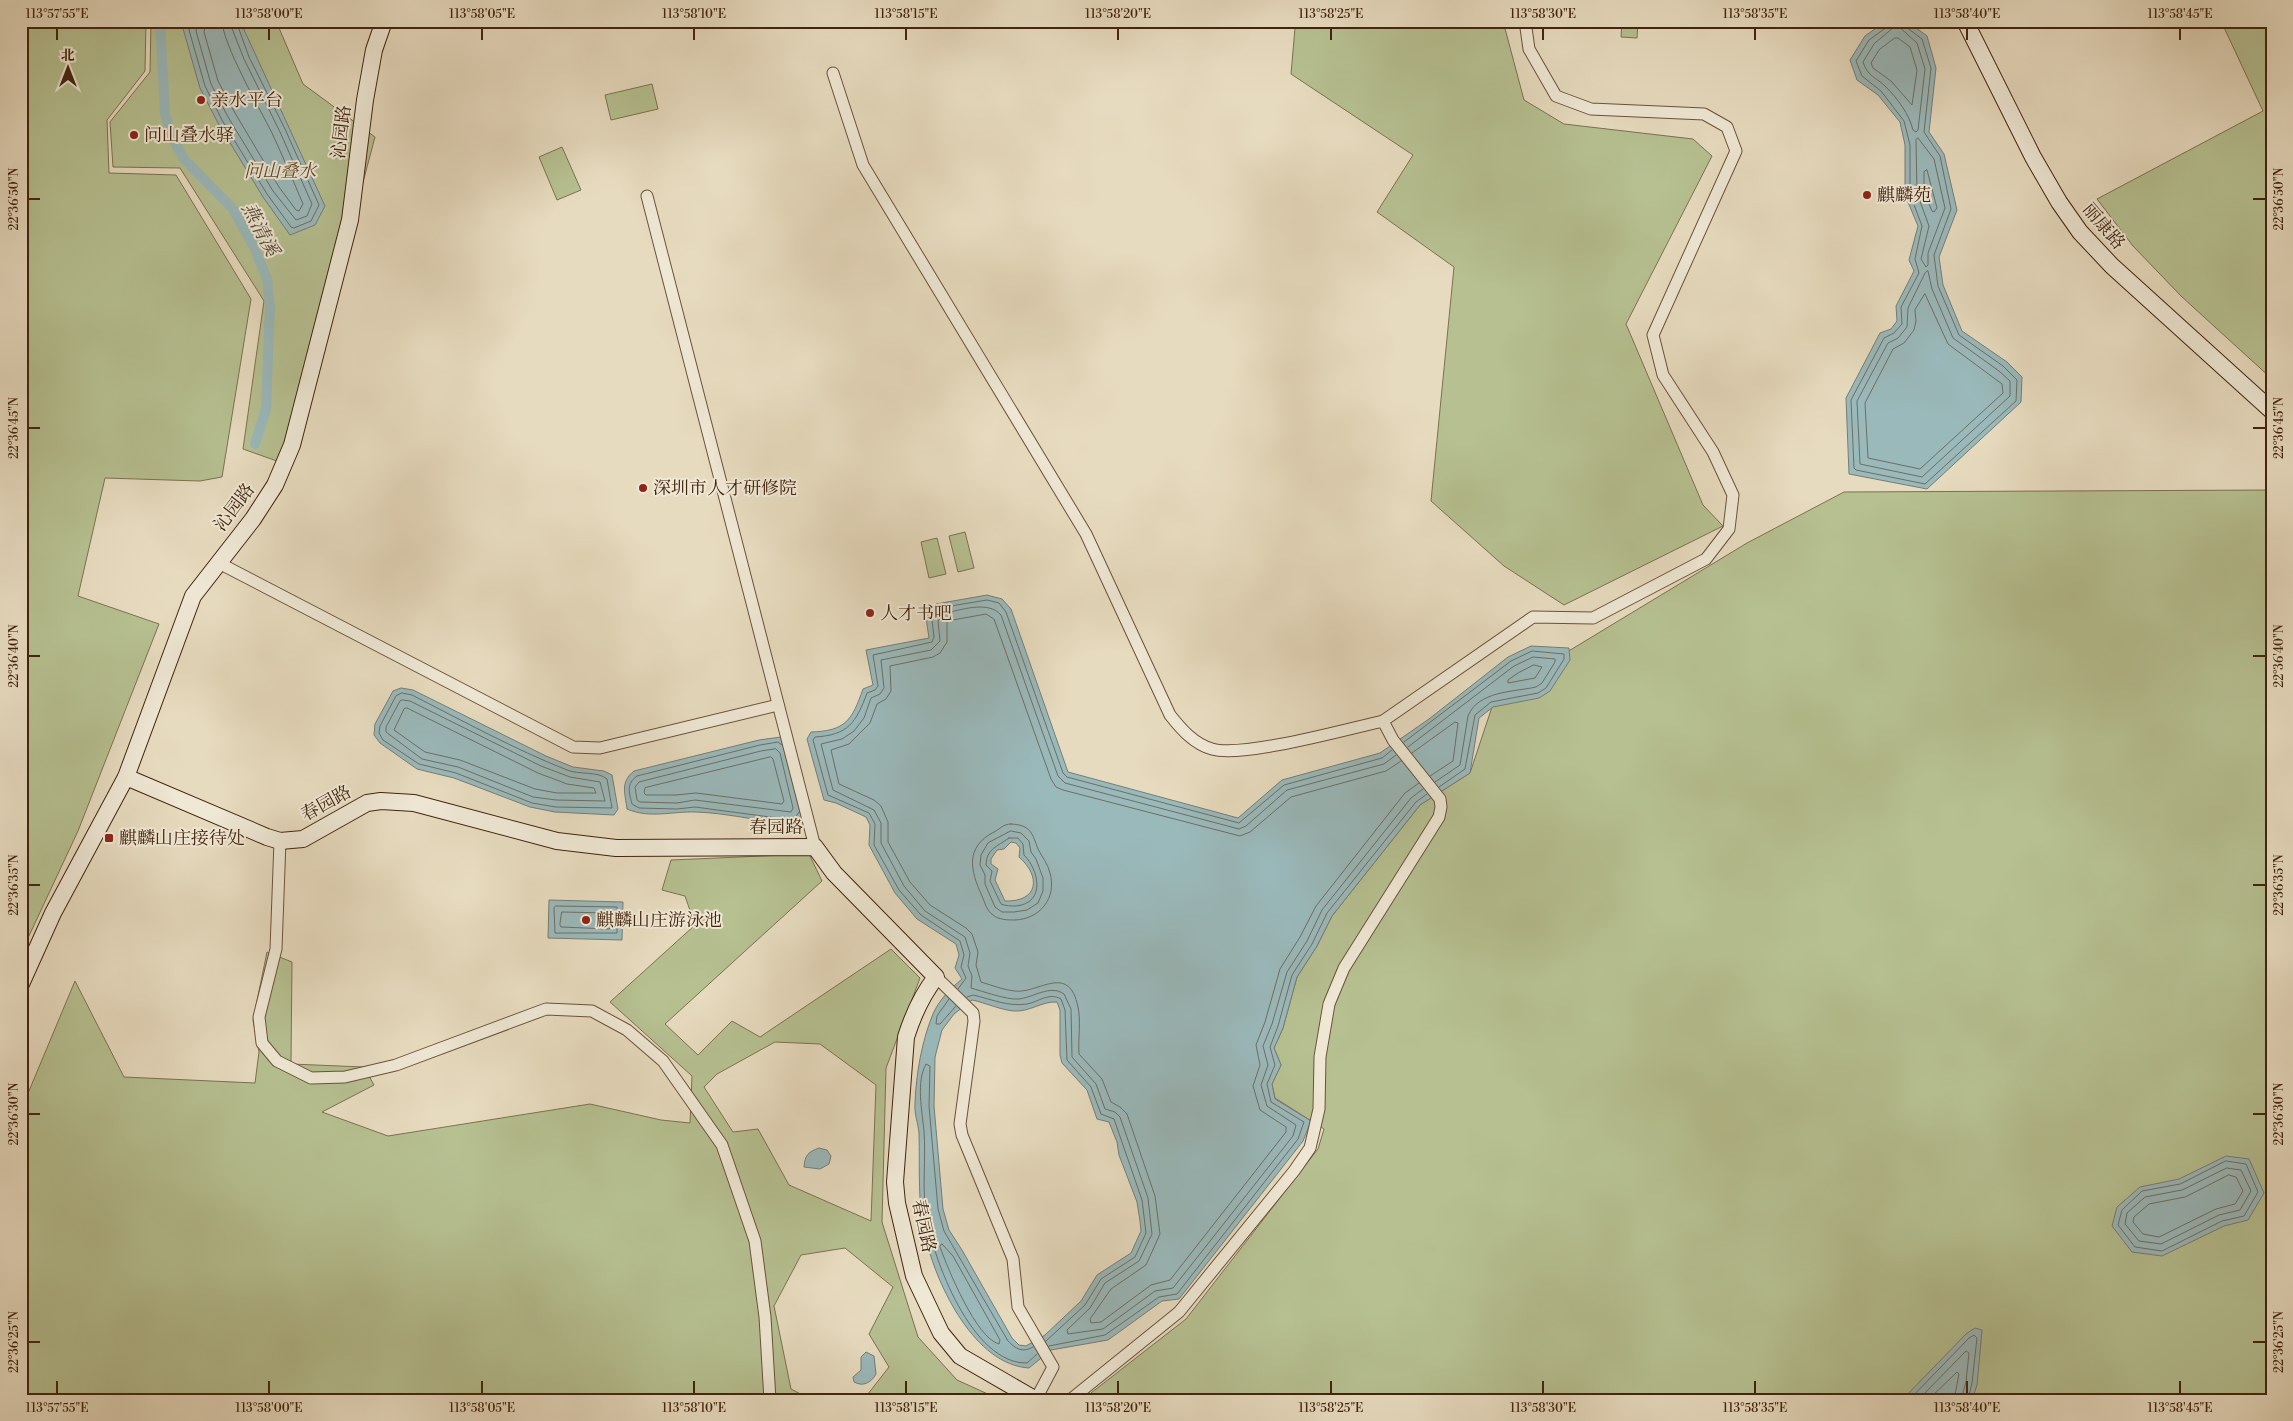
<svg xmlns="http://www.w3.org/2000/svg" width="2293" height="1421" font-family="'Libre Bodoni','Noto Serif SC',serif">
  <style>
    .green { fill: #b6c091; stroke: #7c7250; fill-rule: evenodd }
    .water { fill: #9ab9bb; stroke: #777d76; fill-rule: evenodd }
    .lines { fill: none; stroke-linecap: round; stroke-linejoin: round }
    .shore { stroke: #6e6e64; stroke-width: 1 }
    .canal { stroke: #9ab9bb; stroke-width: 10 }
    .street-casing { stroke: #6c513a; stroke-width: 13 }
    .secondary-casing { stroke: #43230e; stroke-width: 18 }
    .street { stroke: #efe8d5; stroke-width: 11 }
    .secondary { stroke: #efe8d5; stroke-width: 16 }
    .ticks { fill: none; stroke: #43230e; stroke-width: 2 }
    .poi-dot { fill: #8f2418; stroke: #efe8d5; stroke-width: 2 }
    .labels { text-anchor: middle; stroke-width: 4; stroke-linejoin: round; paint-order: stroke }
    .poi-label { font-size: 18px; fill: #43230e; stroke: #efe8d5; text-anchor: start }
    .street-label { font-size: 18px; fill: #43230e; stroke: #efe8d5 }
    .park-label { font-size: 18px; font-style: italic; fill: #604a2f; stroke: #efe8d5 }
    .water-label { font-size: 19px; font-style: italic; fill: #594839; stroke: #efe8d5 }
    .neatline { fill: none; stroke: #43230e; stroke-width: 2 }
    .ticks-label { font-size: 12px; text-anchor: middle; fill: #43230e }
  </style>
  <rect width="100%" height="100%" fill="#e7dbbf"/>
  <filter id="stains"><feTurbulence type="fractalNoise" baseFrequency=".004" numOctaves="4"/><feColorMatrix values="0 0 0 0 .2 0 0 0 0 .09 0 0 0 0 .02 0 0 0 .5 -.17"/></filter>
  <radialGradient id="worn" r=".72"><stop offset=".6" stop-color="#630" stop-opacity="0"/><stop offset="1" stop-color="#630" stop-opacity=".3"/></radialGradient>
  <g class="green">
    <polygon points="21,21 146,21 145,71 107,120 109,173 176,175 251,299 222,477 200,481 105,478 78,596 159,624 78,831 21,953"/>
    <polygon points="151,21 276,21 303,84 375,137 288,465 243,449 264,301 180,168 113,167 110,122 150,72"/>
    <polygon points="1291,21 1503,21 1524,100 1564,124 1693,139 1712,156 1626,324 1703,505 1723,526 1564,605 1504,566 1431,501 1454,267 1377,212 1413,155 1291,74 1295,28"/>
    <polygon points="1622,21 1638,21 1637,38 1621,37"/>
    <polygon points="2221,21 2272,21 2272,379 2181,296 2133,246 2097,199 2263,111"/>
    <polygon points="652,84 658,109 611,120 605,95"/>
    <polygon points="562,147 581,190 557,200 539,157"/>
    <polygon points="2272,490 2272,1400 1082,1400 1186,1319 1318,1149 1324,1129 1275,1098 1272,1084 1281,1065 1274,1048 1283,1028 1297,977 1317,946 1332,916 1420,805 1470,773 1496,695 1747,543 1844,492"/>
    <polygon points="965,532 974,568 958,572 949,536"/>
    <polygon points="937,538 946,574 929,578 921,542"/>
    <path d="M809 854 822 881 665 1024 698 1055 732 1021 760 1037 891 949 920 978 886 1068 882 1222 918 1337 957 1380 1001 1400H823L864 1399 889 1367 869 1334 893 1287 845 1248 801 1255 774 1306 791 1389 812 1400H21V1110L75 981 124 1077 255 1083 259 1052 253 1020 267 952 292 962 291 1064 364 1067 374 1085 322 1112 388 1136 590 1104 661 1120 690 1123 692 1076 610 1002 695 925 685 896 662 890 671 860ZM775 1042 820 1044 876 1085 871 1221 789 1185 758 1129 733 1132 704 1087 717 1074Z"/>
  </g>
  <g class="water">
    <polygon points="193,21 240,21 325,206 315,225 290,235 263,197 218,123 200,88 182,25"/>
    <polygon points="1886,21 1907,21 1927,36 1936,68 1929,132 1944,154 1957,210 1939,257 1943,285 1962,331 2007,362 2022,377 2021,402 1927,489 1849,474 1846,398 1880,333 1891,329 1897,321 1896,306 1914,271 1909,260 1918,226 1905,195 1905,145 1900,122 1878,95 1857,80 1850,60 1865,36"/>
    <path d="M987 595 1002 599 1011 609 1068 772 1238 818 1282 780 1380 753 1429 719 1508 657 1531 646 1569 648 1570 660 1550 691 1539 698 1493 707 1479 718 1470 773 1420 805 1332 916 1317 946 1297 977 1283 1028 1274 1048 1281 1065 1272 1084 1275 1099 1311 1121 1303 1141 1179 1299 1162 1301 1108 1340 1051 1350 1029 1368C975 1365 937 1286 926 1239 917 1204 920 1169 919 1133 918 1123 914 1113 915 1103 916 1074 922 1040 933 1014 939 1000 950 989 962 979L955 968 959 955 956 944 917 919 895 893 869 845 870 825 866 817 836 803 824 800 807 739 811 732C846 731 852 720 863 689L873 685 866 650 929 638 926 618 936 604ZM1011 842 1016 843 1020 848 1019 857C1041 876 1039 902 1005 901L995 880 998 869 991 864V859L997 850 1004 849ZM972 1000C986 1003 1001 1010 1014 1011 1030 1012 1042 1001 1057 1002L1060 1010V1055L1062 1063 1087 1090 1097 1119 1109 1122 1117 1142 1119 1155 1137 1202 1140 1221 1141 1231 1131 1253 1097 1275 1081 1301 1045 1335 1026 1346 1019 1345 1012 1338 962 1250 949 1230 943 1209 934 1106 935 1057 942 1030 954 1014Z"/>
    <polygon points="401,688 413,690 546,756 573,767 604,771 612,775 618,809 614,815 555,812 530,807 454,778 417,769 380,743 374,735 375,724 393,691"/>
    <path d="M781 737 805 810 799 824H785C755 820 725 813 696 812 673 811 650 819 627 809 625 793 620 782 634 771L759 740Z"/>
    <polygon points="549,900 623,902 622,940 548,938"/>
    <path d="M819 1148 827 1150 831 1156 829 1164 820 1169 804 1167C805 1155 808 1152 819 1148Z"/>
    <polygon points="2226,1156 2249,1159 2264,1193 2248,1220 2224,1226 2162,1256 2132,1252 2112,1226 2117,1207 2140,1187 2179,1179"/>
    <polygon points="1975,1328 1982,1330 1977,1385 1972,1400 1902,1400 1966,1334"/>
    <path d="M866 1352 874 1356 876 1374C871 1383 863 1387 854 1382L853 1377 861 1370V1357Z"/>
  </g>
  <g class="lines">
    <g class="shore">
      <polyline points="192,21 189,30 205,86 222,120 267,194 291,227 294,228 311,221 319,205 285,129 249,57 236,21"/>
      <polyline points="198,21 196,31 211,84 228,117 273,191 296,220 307,216 312,204 280,132 244,59 229,21"/>
      <path d="M206 21 204 32 218 81 235 113 279 187 296 210 299 211 303 204C293 180 283 157 272 133 260 109 223 45 222 21"/>
      <polyline points="1889,21 1887,27 1869,40 1856,61 1862,76 1881,91 1904,121 1910,145 1910,194 1922,226 1915,259 1919,273 1901,307 1902,324 1894,333 1884,338 1851,400 1854,468 1856,470 1925,484 2016,401 2017,380 2003,366 1959,335 1938,286 1934,255 1951,209 1940,156 1924,132 1931,68 1922,39 1906,27 1904,21"/>
      <path d="M1897 25 1917 43 1925 69 1918 130 1916 132 1913 130C1909 114 1898 99 1886 87 1876 77 1868 77 1863 62L1874 44Z"/>
      <polygon points="1895,38 1898,38 1910,47 1917,70 1912,105 1891,81 1873,68 1871,63 1879,50"/>
      <polygon points="1918,138 1934,159 1945,208 1928,253 1928,265 1926,267 1921,259 1929,226 1917,193 1916,140"/>
      <polygon points="1927,170 1937,208 1934,212 1932,211 1924,192 1924,172"/>
      <polygon points="1928,271 1932,289 1953,338 1999,371 2010,381 2010,396 1922,477 1860,464 1857,401 1888,343 1898,338 1907,327 1908,308 1925,273"/>
      <polygon points="1925,294 1948,344 2002,384 2003,393 1920,469 1868,458 1865,403 1893,349 1904,343 1914,330 1916,321 1915,310"/>
      <polygon points="1534,665 1542,667 1535,678 1508,683 1508,680 1518,673"/>
      <path d="M402 693 412 695C463 721 514 749 567 770 580 775 598 771 607 779L612 808 556 807 532 803 456 773 419 764 383 740 379 733 380 726 396 696Z"/>
      <polygon points="403,700 410,701 541,766 570,777 600,782 605,801 556,800 533,797 458,767 422,759 386,732 386,727 400,701"/>
      <polygon points="407,708 538,773 567,784 594,788 596,793 557,793 535,789 460,760 425,752 394,730 404,709"/>
      <polyline points="1404,742 1511,661 1532,651 1564,654 1564,659 1546,688 1538,693 1491,702 1475,715 1465,769 1439,787"/>
      <path d="M782 745 778 742 760 745 637 776C626 784 629 792 632 804L639 808 677 809 695 807 785 819 795 818 799 812"/>
      <path d="M1408 747 1514 666 1533 657 1555 659V662L1542 683 1536 687C1513 692 1478 691 1468 716L1460 765 1435 782"/>
      <polygon points="776,749 780,753 793,808 791,812 695,800 677,803 640,802 637,800 635,787 639,782 761,751"/>
      <polyline points="1412,753 1455,722 1458,723 1453,761 1430,776"/>
      <path d="M1396 755 1384 764 1287 790 1246 826 1239 829 1065 783 1058 776 1001 615C988 600 960 610 943 614L938 621 940 641 931 650 881 660 884 688 880 694 871 698 864 718 854 731 842 739 821 744 833 790 874 810 881 823V843L904 886 925 911 965 937 970 953 968 966 972 976 971 988C982 991 1007 1000 1018 999 1033 998 1050 984 1064 994L1071 1009 1072 1057 1096 1084 1105 1109 1115 1112 1120 1117 1148 1198 1152 1234 1139 1261 1105 1283 1090 1308 1067 1330 1068 1334 1103 1329 1155 1291 1173 1288 1293 1136 1296 1125 1267 1106 1261 1085 1268 1065 1263 1046 1272 1024 1287 972 1307 941 1322 910 1411 798 1423 789"/>
      <polygon points="771,757 773,759 784,801 782,804 696,793 676,795 646,795 644,793 645,788"/>
      <path d="M1401 761 1386 771 1291 797 1250 832 1240 836 1063 790 1056 787 1051 779 994 619 986 614 947 621V642L940 653 933 657 890 666 891 691 886 699 877 704 870 723 849 744 831 750 839 784 874 800 881 806 888 822V842L910 882 930 905 966 928 972 934 978 952 976 965 981 982C991 985 1004 990 1015 991 1038 994 1069 962 1078 1007 1081 1021 1078 1038 1079 1054L1102 1079 1111 1102 1120 1107 1127 1114 1155 1196 1160 1234 1146 1265 1111 1289 1090 1319 1091 1323 1101 1322 1151 1285 1170 1280 1286 1132V1127L1260 1110 1253 1086 1260 1065 1256 1045 1265 1022 1280 969 1300 937 1316 906 1405 793 1419 783"/>
      <path d="M1011 824C1031 825 1032 833 1038 849 1042 857 1048 864 1050 873 1057 898 1040 919 1015 920 1008 920 999 920 993 915 987 911 985 903 982 896 970 870 965 847 994 832 1000 829 1003 824 1011 824Z"/>
      <polygon points="1011,831 1021,833 1029,841 1031,852 1036,859 1043,878 1043,891 1038,903 1027,910 1014,912 1002,912 995,907 985,884 985,875 980,865 981,855 988,843"/>
      <path d="M1009 838H1018L1023 844 1024 855C1039 870 1046 903 1016 906 1011 906 1006 906 1001 904L990 881 992 871 986 865C986 849 998 846 1009 838Z"/>
      <polygon points="556,906 617,907 617,933 555,933 554,908"/>
      <polygon points="562,912 610,913 611,927 609,929 561,927 560,925"/>
      <path d="M958 989 966 978 961 967 964 955 960 941 921 915 899 890 874 845 875 824 869 813 828 795 813 740 815 737C848 735 856 723 867 693L875 690 878 686 873 655 932 642 934 637 932 620 939 608 987 600 999 603 1006 612 1063 773 1067 777 1239 823 1284 785 1382 758 1392 750"/>
      <path d="M967 997 973 995C991 999 1008 1007 1027 1004 1038 1002 1049 992 1061 999L1065 1010 1067 1060 1091 1087 1101 1114 1114 1119 1142 1200 1146 1233 1135 1257 1101 1279 1085 1305 1046 1341"/>
      <polyline points="949,999 937,1016 936,1024 940,1024 956,1006"/>
      <polygon points="2226,1161 2246,1164 2258,1192 2244,1216 2222,1221 2162,1251 2135,1247 2118,1225 2122,1210 2142,1191 2180,1184"/>
      <polygon points="2227,1168 2241,1170 2251,1191 2240,1210 2219,1215 2161,1244 2139,1241 2125,1224 2127,1213 2145,1197 2182,1190"/>
      <polygon points="2229,1175 2236,1177 2243,1191 2235,1204 2216,1209 2159,1237 2143,1234 2133,1222 2134,1217 2149,1204 2185,1197"/>
      <path d="M942 1244 953 1256 1000 1340 999 1344C976 1338 948 1269 940 1247Z"/>
      <polyline points="1049,1346 1105,1335 1159,1297 1177,1294 1298,1139 1304,1122 1271,1102 1267,1084 1275,1065 1270,1047 1278,1026 1292,975 1312,944 1327,913 1416,802 1427,794"/>
      <path d="M1033 1347C1022 1353 1016 1349 1008 1341L944 1231 938 1209 929 1106 930 1066 926 1064C916 1082 922 1111 924 1131 926 1159 922 1187 926 1215 933 1259 972 1364 1027 1363L1037 1354"/>
      <polyline points="1909,1400 1969,1338 1974,1335 1977,1338 1972,1383 1968,1400"/>
      <polyline points="1918,1400 1966,1351 1969,1353 1966,1382 1961,1400"/>
      <polyline points="1928,1400 1957,1372 1959,1374 1954,1400"/>
    </g>
    <polyline class="canal" points="160,21 165,114 172,137 184,159 233,209 254,247 267,279 270,306 266,409 255,444"/>
    <g class="street-casing">
      <g id="street">
        <path d="M833 73 863 165 1086 534 1170 715C1181 729 1194 744 1212 749 1243 758 1347 729 1383 721L1393 740 1440 799 1441 807 1439 817 1344 968 1329 1004 1320 1057 1319 1109 1310 1148 1294 1171 1179 1312 1070 1400"/>
        <polyline points="647,196 815,847"/>
        <polyline points="217,562 573,747 600,748 778,705"/>
        <polyline points="1383,721 1533,617 1593,618 1706,559 1729,529 1733,495 1713,452 1663,375 1653,335 1736,151 1727,127 1704,114 1591,109 1556,96 1529,49 1525,21"/>
        <polyline points="280,841 276,949 259,1017 262,1043 277,1061 311,1078 345,1077 396,1065 546,1009 592,1011 627,1030 663,1061 722,1145 755,1241 765,1317 770,1400"/>
        <polyline points="936,977 973,1013 974,1021 960,1124 962,1135 1013,1259 1018,1307 1053,1367 1036,1399"/>
      </g>
    </g>
    <g class="secondary-casing">
      <g id="secondary">
        <polyline points="1965,21 2033,157 2059,202 2080,232 2112,266 2272,411"/>
        <path d="M126 777 267 837 280 841 303 839 367 803 381 801 414 803 557 841 616 848 815 847 834 873 936 977C922 995 913 1015 906 1037L895 1182 897 1203 914 1276 941 1333 960 1356 1036 1400"/>
        <polyline points="21,984 53,913 126,777 193,596 253,519 275,485 292,445 350,220 365,100 374,50 384,21"/>
      </g>
    </g>
    <use href="#street" class="street"/>
    <use href="#secondary" class="secondary"/>
  </g>
  <path class="ticks" d="M57 28V40M269 28V40M482 28V40M694 28V40M906 28V40M1118 28V40M1331 28V40M1543 28V40M1755 28V40M1967 28V40M2180 28V40M28 199H40M2253 199H2266M28 428H40M2253 428H2266M28 656H40M2253 656H2266M28 885H40M2253 885H2266M28 1114H40M2253 1114H2266M28 1342H40M2253 1342H2266M57 1381V1394M269 1381V1394M482 1381V1394M694 1381V1394M906 1381V1394M1118 1381V1394M1331 1381V1394M1543 1381V1394M1755 1381V1394M1967 1381V1394M2180 1381V1394"/>
  <g class="poi-dot">
    <circle cx="201" cy="100" r="5"/>
    <circle cx="134" cy="135" r="5"/>
    <circle cx="1867" cy="195" r="5"/>
    <circle cx="643" cy="488" r="5"/>
    <circle cx="870" cy="613" r="5"/>
    <rect x="104" y="833" width="10" height="10" rx="2.5"/>
    <circle cx="586" cy="920" r="5"/>
  </g>
  <g class="labels">
    <g class="poi-label">
      <text x="211" y="106">亲水平台</text>
      <text x="144" y="141">问山叠水驿</text>
      <text x="1877" y="201">麒麟苑</text>
      <text x="653" y="494">深圳市人才研修院</text>
      <text x="880" y="619">人才书吧</text>
      <text x="119" y="844">麒麟山庄接待处</text>
      <text x="596" y="926">麒麟山庄游泳池</text>
    </g>
    <g class="street-label">
      <text transform="translate(341 132) rotate(-83)" y="6">沁园路</text>
      <text transform="translate(2104 226) rotate(50)" y="6">丽康路</text>
      <text transform="translate(234 507) rotate(-53)" y="6">沁园路</text>
      <text transform="translate(326 803) rotate(-29)" y="6">春园路</text>
      <text x="776" y="833">春园路</text>
      <text transform="translate(924 1226) rotate(78)" y="6">春园路</text>
    </g>
    <g class="park-label">
      <text x="280" y="177">问山叠水</text>
    </g>
    <g class="water-label">
      <text transform="translate(261 229) rotate(62)" y="7">燕清溪</text>
    </g>
  </g>
  <rect width="2293" height="1421" fill="none" stroke="#e7dbbf" stroke-width="55"/>
  <g transform="translate(68 68)" stroke="#efe8d5" stroke-width="4" paint-order="stroke">
  <path d="M0-4L9 19L0 12L-9 19Z" fill="#43230e"/>
  <text y="-8" font-size="14" font-weight="bold" text-anchor="middle" fill="#43230e">北</text>
  </g>
  <rect x="28" y="28" width="2238" height="1366" class="neatline"/>
  <g class="ticks-label">
    <text x="57" y="18">113°57'55"E</text>
    <text x="269" y="18">113°58'00"E</text>
    <text x="482" y="18">113°58'05"E</text>
    <text x="694" y="18">113°58'10"E</text>
    <text x="906" y="18">113°58'15"E</text>
    <text x="1118" y="18">113°58'20"E</text>
    <text x="1331" y="18">113°58'25"E</text>
    <text x="1543" y="18">113°58'30"E</text>
    <text x="1755" y="18">113°58'35"E</text>
    <text x="1967" y="18">113°58'40"E</text>
    <text x="2180" y="18">113°58'45"E</text>
    <text transform="translate(14 199) rotate(-90)" y="4">22°36'50"N</text>
    <text transform="translate(2279 199) rotate(-90)" y="4">22°36'50"N</text>
    <text transform="translate(14 428) rotate(-90)" y="4">22°36'45"N</text>
    <text transform="translate(2279 428) rotate(-90)" y="4">22°36'45"N</text>
    <text transform="translate(14 656) rotate(-90)" y="4">22°36'40"N</text>
    <text transform="translate(2279 656) rotate(-90)" y="4">22°36'40"N</text>
    <text transform="translate(14 885) rotate(-90)" y="4">22°36'35"N</text>
    <text transform="translate(2279 885) rotate(-90)" y="4">22°36'35"N</text>
    <text transform="translate(14 1114) rotate(-90)" y="4">22°36'30"N</text>
    <text transform="translate(2279 1114) rotate(-90)" y="4">22°36'30"N</text>
    <text transform="translate(14 1342) rotate(-90)" y="4">22°36'25"N</text>
    <text transform="translate(2279 1342) rotate(-90)" y="4">22°36'25"N</text>
    <text x="57" y="1412">113°57'55"E</text>
    <text x="269" y="1412">113°58'00"E</text>
    <text x="482" y="1412">113°58'05"E</text>
    <text x="694" y="1412">113°58'10"E</text>
    <text x="906" y="1412">113°58'15"E</text>
    <text x="1118" y="1412">113°58'20"E</text>
    <text x="1331" y="1412">113°58'25"E</text>
    <text x="1543" y="1412">113°58'30"E</text>
    <text x="1755" y="1412">113°58'35"E</text>
    <text x="1967" y="1412">113°58'40"E</text>
    <text x="2180" y="1412">113°58'45"E</text>
  </g>
  <rect width="100%" height="100%" filter="url(#stains)"/>
  <rect width="100%" height="100%" fill="url(#worn)"/>
</svg>
